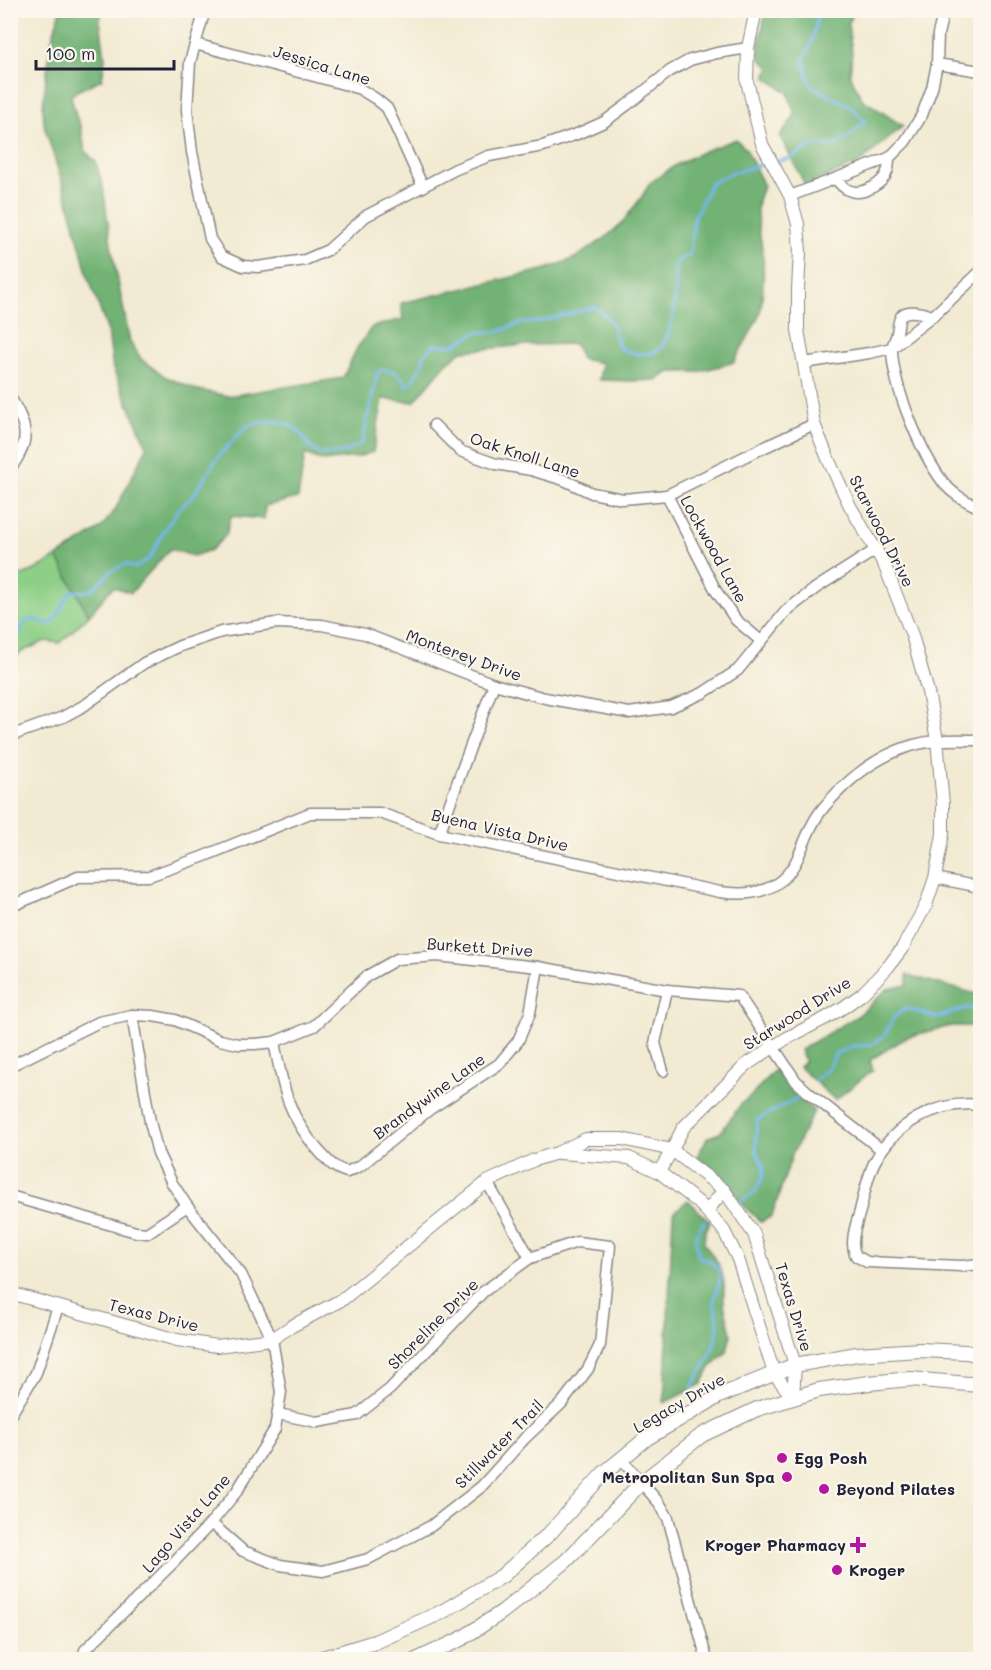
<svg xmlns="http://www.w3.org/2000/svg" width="991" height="1670" font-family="Mali,sans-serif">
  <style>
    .green { fill: #8ecf87; stroke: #587861; stroke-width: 1.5 }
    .forest { fill: #72b274; stroke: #4a6a58; stroke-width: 1.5 }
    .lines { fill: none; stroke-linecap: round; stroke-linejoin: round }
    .stream { stroke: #76b8eb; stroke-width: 3 }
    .minor-casing { stroke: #8a8686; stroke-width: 13 }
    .tertiary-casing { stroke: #8a8686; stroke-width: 14 }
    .secondary-casing { stroke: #8a8686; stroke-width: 16 }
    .minor { stroke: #fff; stroke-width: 10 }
    .tertiary { stroke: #fff; stroke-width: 12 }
    .secondary { stroke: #fff; stroke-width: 14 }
    .poi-dot { fill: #b5179e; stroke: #fbf7ec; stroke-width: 2 }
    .labels { text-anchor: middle; stroke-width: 4.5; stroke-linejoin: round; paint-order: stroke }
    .street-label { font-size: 16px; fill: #22223b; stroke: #fbf7ec }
    .poi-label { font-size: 16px; font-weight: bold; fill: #22223b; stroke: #fbf7ec; text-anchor: start }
  </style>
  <rect width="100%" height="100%" fill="#fbf7ec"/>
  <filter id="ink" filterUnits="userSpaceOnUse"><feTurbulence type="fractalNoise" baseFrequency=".0167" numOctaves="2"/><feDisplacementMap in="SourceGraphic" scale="12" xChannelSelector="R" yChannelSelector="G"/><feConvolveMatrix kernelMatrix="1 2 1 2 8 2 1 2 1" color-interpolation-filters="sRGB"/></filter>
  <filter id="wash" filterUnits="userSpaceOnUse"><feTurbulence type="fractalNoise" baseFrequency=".008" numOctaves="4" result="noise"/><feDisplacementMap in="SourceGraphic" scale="24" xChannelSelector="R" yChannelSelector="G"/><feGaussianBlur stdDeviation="1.35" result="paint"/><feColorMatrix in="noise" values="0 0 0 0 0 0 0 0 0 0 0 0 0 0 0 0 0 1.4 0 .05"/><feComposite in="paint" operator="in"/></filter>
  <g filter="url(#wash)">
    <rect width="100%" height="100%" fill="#f2ead2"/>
    <polygon class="green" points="57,557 89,615 60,643 45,641 23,651 11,660 11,579 35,570"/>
    <g class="forest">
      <path d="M60 11H102L100 20 105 58 102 79 77 91 71 96 76 116 81 127 85 151 96 162 103 187 112 251 130 342 142 360 166 377 194 389 228 396 343 378 357 348 372 327 403 319 401 303 547 269 575 258 605 238 622 223 641 198 650 183 676 165 704 151 736 139 746 149 764 186C749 210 762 232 763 258 764 274 763 292 761 308 760 319 740 350 734 362L698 372H670L656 380 631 381 599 380 602 363 581 359 575 344 527 345 462 351 446 364 414 402 383 399 373 452 358 457 323 461 305 454 298 498 265 506 264 519 231 516 226 535 211 550 193 556 170 549 131 593 113 587 89 615 57 557 100 529 115 510 147 447 113 369 108 332 88 276 68 201 44 125 43 106 46 78 51 43Z"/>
      <polygon points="766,11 855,11 848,24 852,53 850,75 862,99 903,126 858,164 805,185 780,136 795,115 788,93 765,77 770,67 763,62 757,53"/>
      <polygon points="907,975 980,995 980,1026 951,1026 907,1037 870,1060 873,1070 835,1100 799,1067 805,1061 800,1050 859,1015 887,989 907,985"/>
      <path d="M776 1068C782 1087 799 1098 814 1111L792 1155 772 1216 761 1222 747 1209 728 1185 695 1160 708 1137 720 1133 741 1104 754 1093Z"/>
      <polygon points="688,1200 710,1222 705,1233 704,1243 718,1263 722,1273 724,1284 724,1304 731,1334 727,1351 710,1368 702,1384 664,1403 673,1213"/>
    </g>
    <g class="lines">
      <g class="stream">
        <polyline points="775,162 791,158 811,146 834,145 851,135 865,121 849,105 829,96 810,84 803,60 811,45 819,10"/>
        <path d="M10 640 20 634 24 623 33 619 51 624C60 614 63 602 71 592L87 591 94 588 111 571 126 564 135 568 150 558 165 529 178 510 192 497 220 454 246 427 256 423 276 421 287 424 297 429 310 447 319 454 344 453 362 443 377 374 381 370C396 369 399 374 408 386L422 366 424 355 433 345H454L477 332H497L521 323 538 322 595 307C613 319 614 328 619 348 631 353 652 359 662 346 676 327 676 285 675 263L690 254 694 218 711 183 731 173 768 163"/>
        <polyline points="815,1080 828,1069 836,1053 854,1046 870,1045 884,1036 894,1017 906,1008 936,1018 966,1008 980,1009"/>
        <polyline points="740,1201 755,1193 763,1176 764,1167 756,1151 757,1120 799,1097"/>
        <path d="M692 1387C703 1367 718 1347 718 1322 718 1315 714 1307 714 1300 715 1289 725 1279 718 1269 712 1261 709 1260 699 1257 695 1240 693 1235 705 1221"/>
      </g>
    </g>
  </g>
  <g filter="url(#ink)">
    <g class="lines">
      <g class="minor-casing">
        <g id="minor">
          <polyline points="205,10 190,62 187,110 192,152 210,239 221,256 243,266 258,267 305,260 328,250 366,216 456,169 489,156 543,146 577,134 604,122 627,105 670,71 690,60 717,53 748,48"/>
          <polyline points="195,44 340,83 360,89 376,99 387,108 423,187"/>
          <polyline points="937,64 980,71"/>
          <path d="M836 179C840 184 844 189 851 191 863 195 883 184 887 172 889 168 889 163 889 158"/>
          <polyline points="790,196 889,158 905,142 922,115 932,88 937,64 938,34 944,10"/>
          <path d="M933 316C925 314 909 308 902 315 898 319 898 328 897 333 896 339 892 344 892 350 893 387 921 453 943 482 953 495 966 501 980 508"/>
          <polyline points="804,363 869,353 892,348 933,316 980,272"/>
          <path d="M10 397C27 426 32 440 10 469"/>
          <polyline points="434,425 460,451 496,464 531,470 564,480 592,493 623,499 667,495 748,455 814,424"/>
          <polyline points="667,495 716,591 736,620 761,641"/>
          <polyline points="10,736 63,717 85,705 144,663 180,646 221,632 276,623 322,625 365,634 494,684 545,698 629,713 671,707 703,693 738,670 786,611 816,588 877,549"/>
          <polyline points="439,834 464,764 494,684"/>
          <polyline points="935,878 980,887"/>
          <path d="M10 907 78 877 149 876 202 857 310 813H380L439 834 720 892C754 897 784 891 799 855 806 839 812 821 824 807 853 773 890 746 935 741 950 739 966 740 980 740"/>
          <path d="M274 1042C283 1086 287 1115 318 1150 328 1161 333 1168 347 1172L360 1166 430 1109 499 1064 518 1041 530 1013 538 967"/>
          <polyline points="10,1066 99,1022 132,1015 153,1016 175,1020 220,1040 238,1044 255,1044 274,1042 314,1026 367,976 397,959 437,956 538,967 667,990 739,996 796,1081 810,1094 882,1150"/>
          <polyline points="663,1071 655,1043 667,990"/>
          <path d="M980 1105C937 1100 894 1124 874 1163 867 1178 864 1195 860 1211 856 1225 849 1243 856 1256L867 1262 961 1266 980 1264"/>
          <polyline points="487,1182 530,1258"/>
          <polyline points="10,1196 136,1232 147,1233 187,1206"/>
          <polyline points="10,1416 36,1373 58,1307"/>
          <polyline points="621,1459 660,1504 668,1518 707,1660"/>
          <polyline points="211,1523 243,1551 280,1565 323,1571 368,1559 431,1526 481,1487 525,1438 562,1403 588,1369 600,1345 610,1246 577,1242 530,1258 483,1292 390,1389 357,1415 317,1422 278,1414"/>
          <polyline points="82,1660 85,1650 173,1563 211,1523 237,1491 275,1429 281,1392 272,1339 241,1274 187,1206 172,1183 158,1153 150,1122 132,1015"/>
        </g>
      </g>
      <g class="tertiary-casing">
        <g id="tertiary">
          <polyline points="559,1153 629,1158 659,1172 698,1202 716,1221 724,1231 738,1259 774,1373 793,1398"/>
          <polyline points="659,1172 672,1150 683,1128 746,1065 787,1038 826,1018 844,1007 862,994 888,967 903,947 926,905 935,878 943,834 943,804 937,740 928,692 912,635 884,564 850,506 829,461 814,424 798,330 798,289 800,252 798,224 790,196 762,144 747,81 748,48 756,10"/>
          <polyline points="707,1211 724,1190"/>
          <polyline points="10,1293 177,1340 217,1346 272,1339 292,1326 343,1299 487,1182 534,1160 557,1153 586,1139 622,1139 672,1150 724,1190 754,1234 795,1365 793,1398"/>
        </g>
      </g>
      <g class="secondary-casing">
        <g id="secondary">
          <polyline points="316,1660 375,1642 442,1612 502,1576 549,1534 603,1474 647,1438 719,1396 795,1365 857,1354 920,1350 966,1352 980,1355"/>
          <polyline points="416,1660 461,1639 502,1612 566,1561 642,1482 702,1435 757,1409 819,1390 869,1383 910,1379 980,1385"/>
        </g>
      </g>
      <use href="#minor" class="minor"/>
      <use href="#tertiary" class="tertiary"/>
      <use href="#secondary" class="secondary"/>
    </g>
  </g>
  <g class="poi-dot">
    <circle cx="782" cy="1458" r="6"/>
    <circle cx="787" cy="1477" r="6"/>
    <circle cx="824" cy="1489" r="6"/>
    <path d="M855 1536h6v6h6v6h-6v6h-6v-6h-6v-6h6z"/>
    <circle cx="837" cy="1570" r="6"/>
  </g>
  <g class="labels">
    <g class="street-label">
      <text transform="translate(322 65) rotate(17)" y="6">Jessica Lane</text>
      <text transform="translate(525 455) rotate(18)" y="6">Oak Knoll Lane</text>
      <text transform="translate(882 531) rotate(63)" y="6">Starwood Drive</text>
      <text transform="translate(714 549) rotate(61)" y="6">Lockwood Lane</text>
      <text transform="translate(464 655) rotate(20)" y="6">Monterey Drive</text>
      <text transform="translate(500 830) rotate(13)" y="6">Buena Vista Drive</text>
      <text transform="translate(480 947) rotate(4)" y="6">Burkett Drive</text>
      <text transform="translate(797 1013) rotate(-32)" y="6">Starwood Drive</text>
      <text transform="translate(429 1096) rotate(-36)" y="6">Brandywine Lane</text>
      <text transform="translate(794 1307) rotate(73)" y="6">Texas Drive</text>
      <text transform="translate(154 1315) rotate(14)" y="6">Texas Drive</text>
      <text transform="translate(433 1324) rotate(-45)" y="6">Shoreline Drive</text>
      <text transform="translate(679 1403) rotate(-30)" y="6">Legacy Drive</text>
      <text transform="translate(499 1444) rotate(-45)" y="6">Stillwater Trail</text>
      <text transform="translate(186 1523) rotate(-49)" y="6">Lago Vista Lane</text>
    </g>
    <g class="poi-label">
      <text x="794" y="1464">Egg Posh</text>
      <text x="775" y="1483" text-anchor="end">Metropolitan Sun Spa</text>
      <text x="836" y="1495">Beyond Pilates</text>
      <text x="846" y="1551" text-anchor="end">Kroger Pharmacy</text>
      <text x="849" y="1576">Kroger</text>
    </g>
  </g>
  <rect width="991" height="1670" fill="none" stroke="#fbf7ec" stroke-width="36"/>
  <path d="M36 60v9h138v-9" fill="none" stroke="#22223b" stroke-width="3"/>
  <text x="45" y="60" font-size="18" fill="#22223b" stroke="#fbf7ec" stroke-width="4.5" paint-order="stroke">100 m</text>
</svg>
